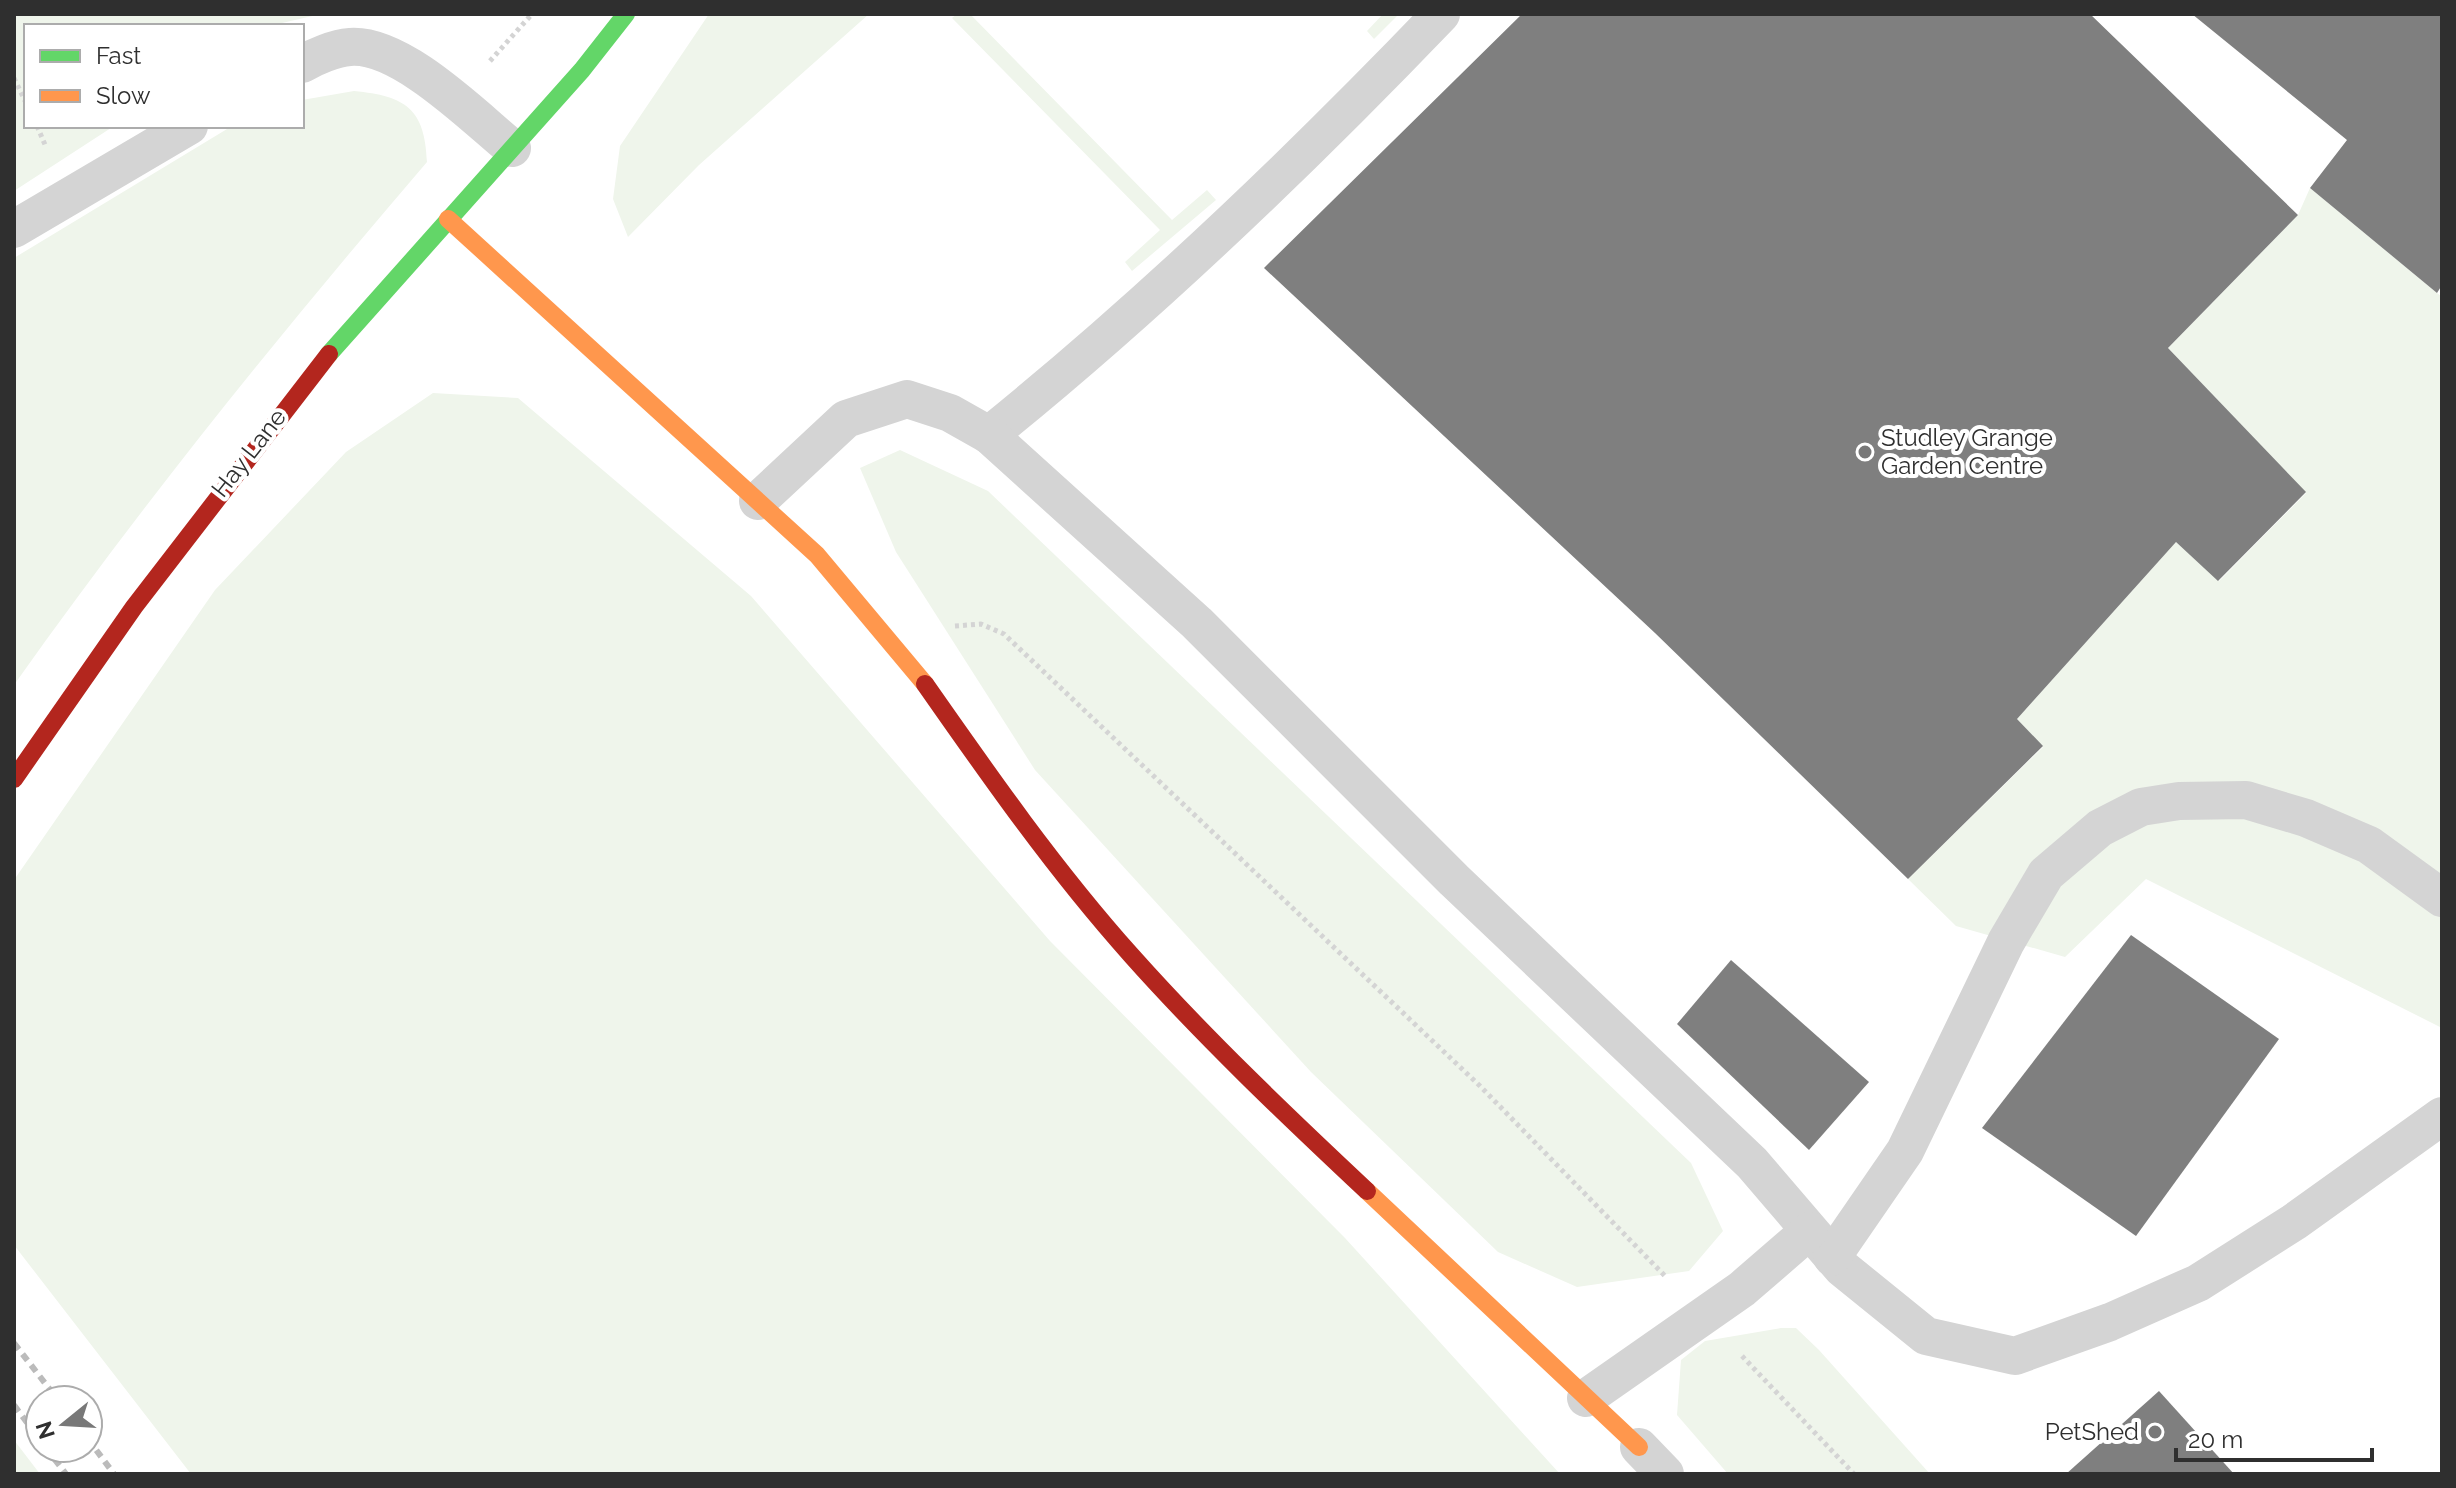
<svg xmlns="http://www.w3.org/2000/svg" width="2456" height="1488" font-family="Raleway,sans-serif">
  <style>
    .green { fill: #eff5eb }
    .building { fill: #7f7f7f }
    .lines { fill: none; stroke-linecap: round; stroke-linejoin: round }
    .path { stroke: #d4d4d4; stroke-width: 5; stroke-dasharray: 4 4; stroke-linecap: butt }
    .lane { stroke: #d4d4d4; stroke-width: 38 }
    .fast { stroke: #63d668; stroke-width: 18 }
    .slow { stroke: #ff974d; stroke-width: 18 }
    .jam { stroke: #b3261e; stroke-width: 18 }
    .rail { stroke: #bbb; stroke-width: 6; stroke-dasharray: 8 6; stroke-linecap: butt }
    .poi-dot { fill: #787878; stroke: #fff; stroke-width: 3 }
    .labels { text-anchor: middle; stroke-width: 8; stroke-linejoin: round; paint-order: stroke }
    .poi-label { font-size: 24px; fill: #2f2f2f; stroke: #fff; text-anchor: start }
    .street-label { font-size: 24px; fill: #2f2f2f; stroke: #fff }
  </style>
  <rect width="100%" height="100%" fill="#fff"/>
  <g class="green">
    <polygon points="14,14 321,14 269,26 26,26 26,126 114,126 14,191"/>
    <polygon points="709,14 869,14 699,165 628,237 613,199 620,146"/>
    <polygon points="957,14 970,14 1172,220 1207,190 1216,200 1132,271 1125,262 1160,230 952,18"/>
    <polygon points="1383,14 1399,14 1374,39 1367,31"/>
    <path d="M354 91C406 96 425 109 427 162 282 331 142 504 14 685V258L232 126H302V100Z"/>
    <polygon points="2310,188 2442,297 2442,1028 2146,879 2065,957 1956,926 1908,879 2043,747 2017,719 2176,542 2219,581 2306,493 2168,348 2298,215"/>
    <polygon points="433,393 518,398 751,596 1050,941 1345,1238 1560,1474 191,1474 14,1245 14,880 215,590 346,452"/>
    <polygon points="900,450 988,491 1691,1163 1723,1231 1689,1271 1577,1287 1498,1252 1311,1072 1035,770 896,552 860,468"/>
    <polygon points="1781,1328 1796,1328 1819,1350 1930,1474 1728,1474 1677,1415 1681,1360 1705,1341"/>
    <polygon points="14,1440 40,1474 14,1474"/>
  </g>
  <g class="building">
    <polygon points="1522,14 2090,14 2298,215 2168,348 2306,492 2218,581 2176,542 2017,719 2043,746 1908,879 1655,633 1264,268"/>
    <polygon points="2192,14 2442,14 2442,285 2437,293 2310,188 2347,140"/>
    <polygon points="2131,935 2279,1039 2136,1236 1982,1128"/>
    <polygon points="1731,960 1869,1082 1809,1150 1677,1024"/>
    <polygon points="2159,1391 2234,1474 2066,1474"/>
  </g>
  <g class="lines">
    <g class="path">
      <polyline points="490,61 532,14"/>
      <polyline points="14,78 26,103"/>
      <polyline points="37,126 46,147"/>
      <polyline points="955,626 981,624 1004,634 1480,1086 1665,1276"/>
      <polyline points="1742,1356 1854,1474"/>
    </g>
    <g class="lane">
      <path d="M302 64C314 57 335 48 350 47 401 43 474 117 512 148"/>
      <polyline points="14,229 189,126"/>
      <path d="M989 435C1149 306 1299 162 1441 14"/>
      <polyline points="758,501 846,419 907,399 950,413 989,435 1197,623 1454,880 1752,1163 1842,1268 1926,1336 2015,1356 2110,1322 2198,1283 2294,1222 2442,1116"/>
      <polyline points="1832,1257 1905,1151 2006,942 2046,874 2100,828 2141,807 2179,801 2246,800 2306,818 2369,845 2442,898"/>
      <polyline points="1586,1398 1742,1289 1809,1231"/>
      <polyline points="1639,1447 1665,1474"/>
    </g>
    <polyline class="fast" points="329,354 582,70 626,14"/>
    <g class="slow">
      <polyline points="448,219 817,555 925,684"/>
      <polyline points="1367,1191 1639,1447"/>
    </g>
    <g class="jam">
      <path d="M925 684C990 777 1055 870 1131 955 1204 1037 1286 1115 1367 1191"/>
      <polyline points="14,779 134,607 329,354"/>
    </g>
    <g class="rail">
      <polyline points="14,1343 58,1400"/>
      <polyline points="14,1405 40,1440"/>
      <polyline points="88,1439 114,1474"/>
      <polyline points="46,1448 66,1474"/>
    </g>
  </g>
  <g class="poi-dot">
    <circle cx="1865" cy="452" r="8"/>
    <circle cx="2155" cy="1432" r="8"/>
  </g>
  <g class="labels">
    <g class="poi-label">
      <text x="1881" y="446">Studley Grange<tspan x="1881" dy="28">Garden Centre</tspan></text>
      <text x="2139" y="1440" text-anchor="end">PetShed</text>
    </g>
    <g class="street-label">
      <text transform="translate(249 453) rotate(-52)" y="8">Hay Lane</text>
    </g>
  </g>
  <rect width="2456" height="1488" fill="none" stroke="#2f2f2f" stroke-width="32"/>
  <rect x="24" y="24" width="280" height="104" fill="#ffffff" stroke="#acacac" stroke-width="2"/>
  <rect x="40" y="50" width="40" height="12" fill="#63d668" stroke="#acacac" stroke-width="2"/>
  <text x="96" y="64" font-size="24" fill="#2f2f2f">Fast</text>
  <rect x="40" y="90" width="40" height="12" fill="#ff974d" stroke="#acacac" stroke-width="2"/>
  <text x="96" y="104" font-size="24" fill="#2f2f2f">Slow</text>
  <g transform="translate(64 1424) rotate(252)"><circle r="38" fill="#ffffff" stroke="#acacac" stroke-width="2"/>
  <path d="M0-6L14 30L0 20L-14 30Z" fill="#787878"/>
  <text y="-12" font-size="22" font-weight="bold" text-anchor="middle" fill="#2f2f2f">N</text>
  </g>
  <path d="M2176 1448v12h196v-12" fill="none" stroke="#2f2f2f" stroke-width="4"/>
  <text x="2188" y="1448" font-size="24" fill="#2f2f2f" stroke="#ffffff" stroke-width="6" paint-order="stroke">20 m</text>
</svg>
